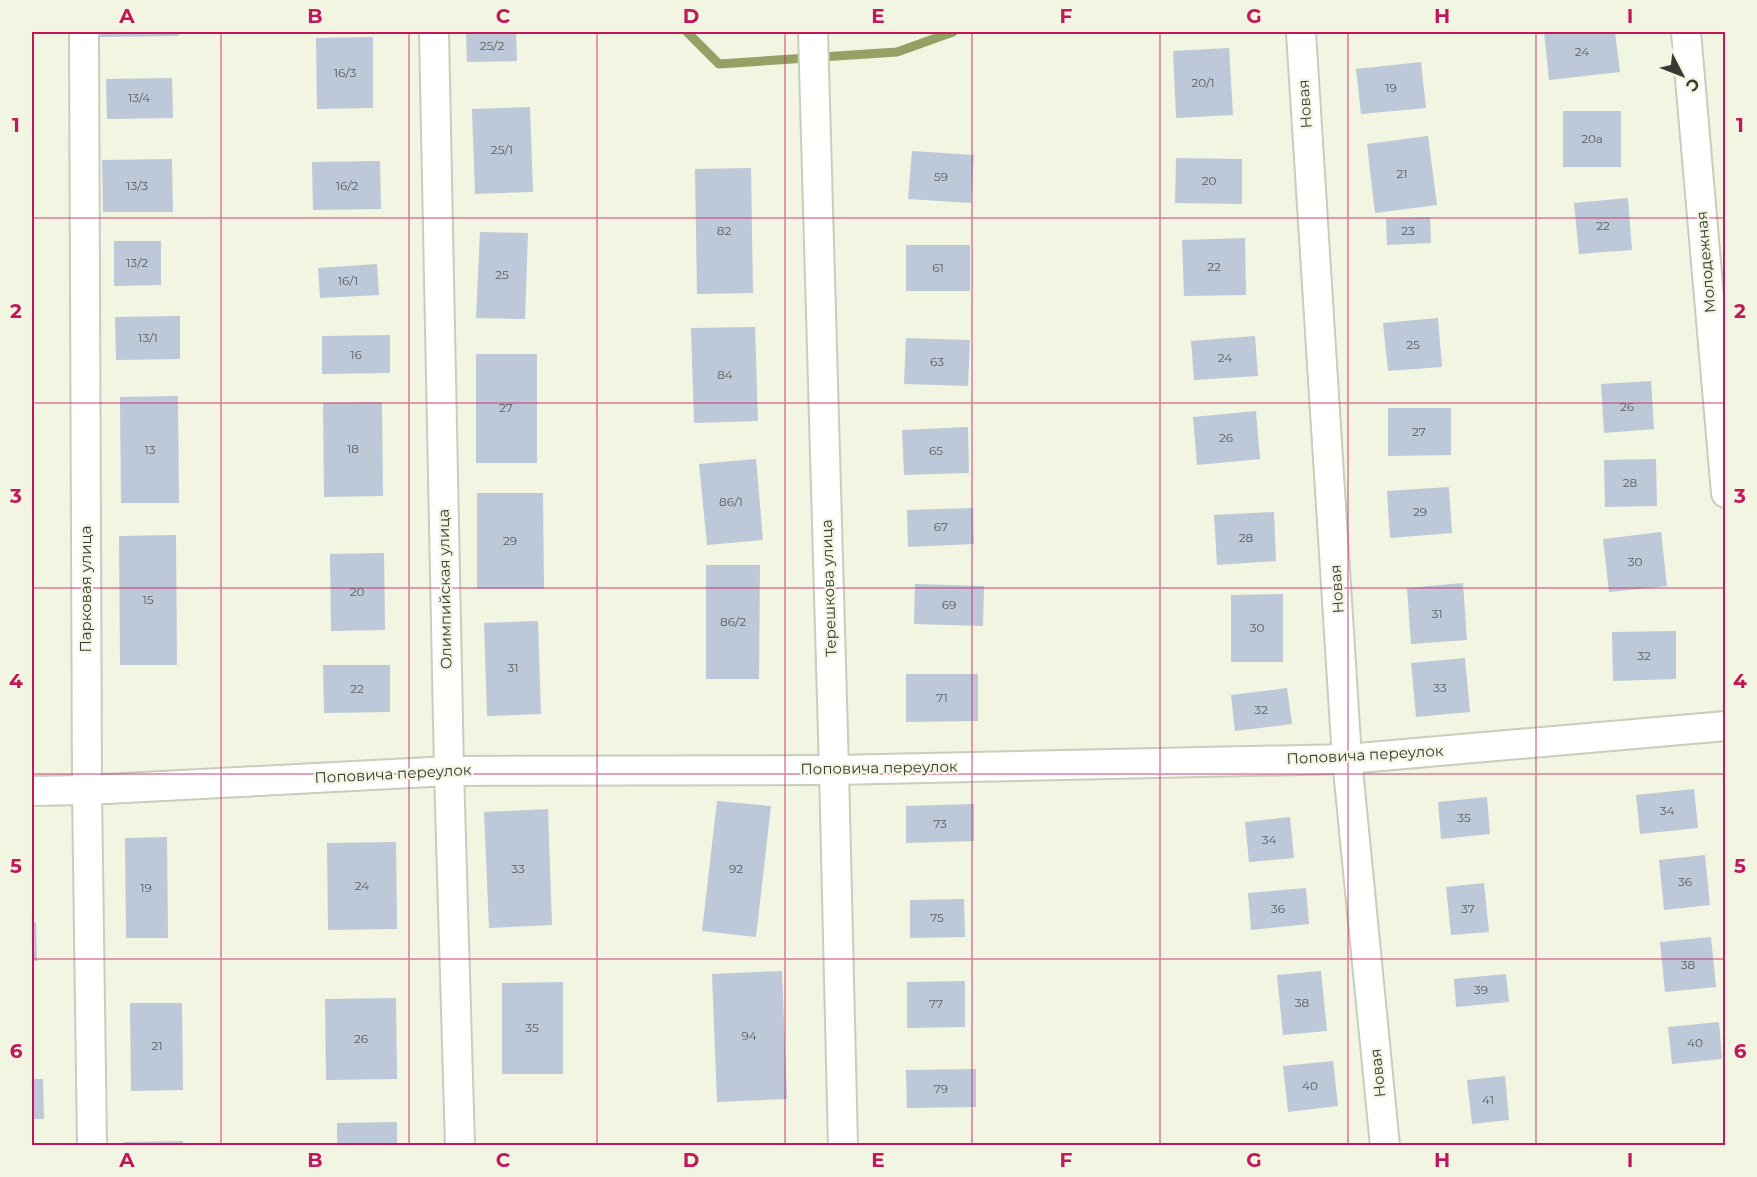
<svg xmlns="http://www.w3.org/2000/svg" width="1757" height="1177" font-family="Montserrat,sans-serif">
  <style>
    .lines { fill: none; stroke-linecap: round; stroke-linejoin: round }
    .stream { stroke: #95a065; stroke-width: 9 }
    .building { fill: #bdc8d8 }
    .minor-casing { stroke: #c9cdbb; stroke-width: 32 }
    .minor { stroke: #fff; stroke-width: 28 }
    .grid { fill: none; stroke: #c2185b; stroke-width: 1.5; stroke-opacity: 0.55 }
    .labels { text-anchor: middle; stroke-width: 4.5; stroke-linejoin: round; paint-order: stroke }
    .number-label { font-size: 12px; fill: #5a5e5c }
    .street-label { font-size: 15px; fill: #393a33; stroke: #f1f5e2 }
    .neatline { fill: none; stroke: #c2185b; stroke-width: 2 }
    .grid-label { font-size: 20px; text-anchor: middle; font-weight: bold; fill: #c2185b }
  </style>
  <rect width="100%" height="100%" fill="#f1f5e2"/>
  <g class="lines">
    <polyline class="stream" points="687,32 719,64 897,52 953,32"/>
  </g>
  <g class="building">
    <polygon points="100,32 179,32 179,36 100,37"/>
    <polygon points="466,32 516,32 517,61 467,62"/>
    <polygon points="1544,32 1615,32 1620,72 1549,80"/>
    <polygon points="373,37 373,108 317,109 316,38"/>
    <polygon points="1229,48 1233,115 1176,118 1173,51"/>
    <polygon points="1421,62 1426,108 1361,114 1356,69"/>
    <polygon points="172,78 173,118 107,119 106,79"/>
    <polygon points="530,107 533,192 475,194 472,109"/>
    <rect x="1563" y="111" width="58" height="56"/>
    <polygon points="1428,136 1437,205 1375,213 1367,144"/>
    <polygon points="912,151 974,155 971,203 908,199"/>
    <polygon points="1176,158 1242,159 1242,204 1175,203"/>
    <polygon points="172,159 173,212 103,212 102,160"/>
    <polygon points="380,161 381,209 313,210 312,162"/>
    <polygon points="751,168 753,293 697,294 695,169"/>
    <polygon points="1628,198 1632,250 1579,254 1574,203"/>
    <polygon points="1430,217 1431,243 1387,245 1386,219"/>
    <polygon points="480,232 528,233 525,319 476,318"/>
    <polygon points="1245,238 1246,295 1184,296 1182,240"/>
    <polygon points="114,241 161,241 161,285 114,286"/>
    <rect x="906" y="245" width="64" height="46"/>
    <polygon points="377,264 379,295 320,298 318,268"/>
    <polygon points="180,316 180,359 116,360 115,317"/>
    <polygon points="1438,318 1442,367 1388,371 1383,323"/>
    <polygon points="755,327 758,421 694,423 691,328"/>
    <polygon points="390,335 390,373 322,374 322,336"/>
    <polygon points="1255,336 1258,376 1194,380 1191,341"/>
    <polygon points="906,338 970,340 968,386 904,384"/>
    <rect x="476" y="354" width="61" height="109"/>
    <polygon points="1651,381 1654,429 1604,433 1601,384"/>
    <polygon points="178,396 179,503 121,503 120,397"/>
    <polygon points="382,402 383,496 324,497 323,403"/>
    <polygon points="1388,408 1451,408 1451,455 1388,456"/>
    <polygon points="1256,411 1260,459 1197,465 1193,417"/>
    <polygon points="968,427 969,473 904,475 902,430"/>
    <polygon points="756,459 763,540 707,545 699,464"/>
    <polygon points="1656,459 1657,506 1605,507 1604,460"/>
    <polygon points="1449,487 1452,533 1390,538 1387,491"/>
    <polygon points="477,493 543,493 544,589 477,589"/>
    <polygon points="973,508 974,544 908,547 907,510"/>
    <polygon points="1274,512 1276,561 1217,565 1214,515"/>
    <polygon points="1661,532 1667,586 1609,592 1603,539"/>
    <polygon points="176,535 177,665 120,665 119,536"/>
    <polygon points="384,553 385,630 331,631 330,554"/>
    <polygon points="706,565 760,565 759,679 706,679"/>
    <polygon points="1463,583 1467,640 1411,644 1407,588"/>
    <polygon points="915,584 984,586 983,626 914,624"/>
    <polygon points="1283,594 1283,662 1231,662 1231,595"/>
    <polygon points="538,621 541,714 487,716 484,623"/>
    <polygon points="1676,631 1676,679 1613,681 1612,632"/>
    <polygon points="1465,658 1470,712 1416,717 1411,663"/>
    <polygon points="323,665 390,665 390,712 324,713"/>
    <polygon points="906,674 978,674 978,721 906,722"/>
    <polygon points="1287,688 1292,724 1235,731 1231,695"/>
    <polygon points="1694,789 1698,828 1640,834 1636,795"/>
    <polygon points="1487,797 1490,834 1441,839 1438,802"/>
    <polygon points="717,801 771,806 756,937 702,931"/>
    <polygon points="974,804 974,841 906,843 906,806"/>
    <polygon points="548,809 552,925 489,928 484,812"/>
    <polygon points="1290,817 1294,858 1249,862 1245,822"/>
    <polygon points="167,837 168,938 126,938 125,838"/>
    <polygon points="396,842 397,929 328,930 327,843"/>
    <rect x="32" y="844" width="2" height="38"/>
    <polygon points="1705,855 1710,905 1664,910 1659,860"/>
    <polygon points="1484,883 1489,932 1451,935 1446,887"/>
    <polygon points="1306,888 1309,924 1251,930 1248,893"/>
    <polygon points="964,899 965,937 910,938 910,900"/>
    <polygon points="32,922 36,922 37,961 32,961"/>
    <polygon points="1711,937 1716,987 1665,992 1660,942"/>
    <polygon points="782,971 787,1099 717,1102 712,974"/>
    <polygon points="1321,971 1327,1031 1283,1035 1277,975"/>
    <polygon points="1506,974 1509,1002 1456,1007 1454,979"/>
    <polygon points="965,981 965,1027 907,1028 907,982"/>
    <polygon points="563,982 563,1074 502,1074 502,983"/>
    <polygon points="396,998 397,1079 326,1080 325,999"/>
    <polygon points="130,1003 182,1003 183,1090 131,1091"/>
    <polygon points="1719,1022 1722,1059 1672,1064 1668,1027"/>
    <polygon points="1333,1061 1338,1106 1288,1112 1283,1066"/>
    <polygon points="976,1069 976,1107 907,1108 906,1070"/>
    <polygon points="1505,1076 1509,1120 1472,1124 1467,1080"/>
    <polygon points="32,1079 43,1079 44,1119 32,1119"/>
    <polygon points="397,1122 397,1146 337,1146 337,1123"/>
    <polygon points="183,1141 183,1146 123,1146 123,1142"/>
  </g>
  <g class="lines">
    <g class="minor-casing">
      <g id="minor">
        <polyline points="84,32 87,790 92,1146"/>
        <polyline points="434,32 449,771 460,1146"/>
        <polyline points="813,32 834,770 843,1146"/>
        <polyline points="1301,32 1347,759 1385,1146"/>
        <polyline points="1686,32 1726,493"/>
        <polyline points="32,791 87,790 449,771 834,770 1347,759 1726,726"/>
      </g>
    </g>
    <use href="#minor" class="minor"/>
  </g>
  <path class="grid" d="M221 32V1146M409 32V1146M597 32V1146M785 32V1146M972 32V1146M1160 32V1146M1348 32V1146M1536 32V1146M32 218H1726M32 403H1726M32 588H1726M32 774H1726M32 959H1726"/>
  <g class="labels">
    <g class="number-label">
      <text x="492" y="50">25/2</text>
      <text x="1582" y="56">24</text>
      <text x="345" y="77">16/3</text>
      <text x="1203" y="87">20/1</text>
      <text x="1391" y="92">19</text>
      <text x="139" y="102">13/4</text>
      <text x="1592" y="143">20а</text>
      <text x="502" y="154">25/1</text>
      <text x="1402" y="178">21</text>
      <text x="941" y="181">59</text>
      <text x="1209" y="185">20</text>
      <text x="137" y="190">13/3</text>
      <text x="347" y="190">16/2</text>
      <text x="1603" y="230">22</text>
      <text x="724" y="235">82</text>
      <text x="1408" y="235">23</text>
      <text x="137" y="267">13/2</text>
      <text x="1214" y="271">22</text>
      <text x="938" y="272">61</text>
      <text x="502" y="279">25</text>
      <text x="348" y="285">16/1</text>
      <text x="148" y="342">13/1</text>
      <text x="1413" y="349">25</text>
      <text x="356" y="359">16</text>
      <text x="1225" y="362">24</text>
      <text x="937" y="366">63</text>
      <text x="725" y="379">84</text>
      <text x="1627" y="411">26</text>
      <text x="506" y="412">27</text>
      <text x="1419" y="436">27</text>
      <text x="1226" y="442">26</text>
      <text x="353" y="453">18</text>
      <text x="150" y="454">13</text>
      <text x="936" y="455">65</text>
      <text x="1630" y="487">28</text>
      <text x="731" y="506">86/1</text>
      <text x="1420" y="516">29</text>
      <text x="941" y="531">67</text>
      <text x="1246" y="542">28</text>
      <text x="510" y="545">29</text>
      <text x="1635" y="566">30</text>
      <text x="357" y="596">20</text>
      <text x="148" y="604">15</text>
      <text x="949" y="609">69</text>
      <text x="1437" y="618">31</text>
      <text x="733" y="626">86/2</text>
      <text x="1257" y="632">30</text>
      <text x="1644" y="660">32</text>
      <text x="513" y="672">31</text>
      <text x="1440" y="692">33</text>
      <text x="357" y="693">22</text>
      <text x="942" y="702">71</text>
      <text x="1261" y="714">32</text>
      <text x="1667" y="815">34</text>
      <text x="1464" y="822">35</text>
      <text x="940" y="828">73</text>
      <text x="1269" y="844">34</text>
      <text x="518" y="873">33</text>
      <text x="736" y="873">92</text>
      <text x="1685" y="886">36</text>
      <text x="362" y="890">24</text>
      <text x="146" y="892">19</text>
      <text x="1278" y="913">36</text>
      <text x="1468" y="913">37</text>
      <text x="937" y="922">75</text>
      <text x="1688" y="969">38</text>
      <text x="1481" y="994">39</text>
      <text x="1302" y="1007">38</text>
      <text x="936" y="1008">77</text>
      <text x="532" y="1032">35</text>
      <text x="749" y="1040">94</text>
      <text x="361" y="1043">26</text>
      <text x="1695" y="1047">40</text>
      <text x="157" y="1050">21</text>
      <text x="1310" y="1090">40</text>
      <text x="941" y="1093">79</text>
      <text x="1488" y="1104">41</text>
    </g>
    <g class="street-label">
      <text transform="translate(1305 104) rotate(-94)" y="5">Новая</text>
      <text transform="translate(1706 262) rotate(-95)" y="5">Молодежная</text>
      <text transform="translate(829 588) rotate(-92)" y="5">Терешкова улица</text>
      <text transform="translate(86 589) rotate(-90)" y="5">Парковая улица</text>
      <text transform="translate(445 589) rotate(-91)" y="5">Олимпийская улица</text>
      <text transform="translate(1337 589) rotate(-94)" y="5">Новая</text>
      <text transform="translate(1365 755) rotate(-3)" y="5">Поповича переулок</text>
      <text transform="translate(879 768) rotate(-1)" y="5">Поповича переулок</text>
      <text transform="translate(393 774) rotate(-3)" y="5">Поповича переулок</text>
      <text transform="translate(1378 1073) rotate(-96)" y="5">Новая</text>
    </g>
  </g>
  <rect width="1757" height="1177" fill="none" stroke="#f1f5e2" stroke-width="66"/>
  <g transform="translate(1682 75) rotate(132)" stroke="#f1f5e2" stroke-width="4.5" paint-order="stroke">
  <path d="M0-4.5L10 22L0 15L-10 22Z" fill="#393a33"/>
  <text y="-9" font-size="16" font-weight="bold" text-anchor="middle" fill="#393a33">С</text>
  </g>
  <rect x="33" y="33" width="1691" height="1111" class="neatline"/>
  <g class="grid-label">
    <text x="127" y="23">A</text>
    <text x="315" y="23">B</text>
    <text x="503" y="23">C</text>
    <text x="691" y="23">D</text>
    <text x="878" y="23">E</text>
    <text x="1066" y="23">F</text>
    <text x="1254" y="23">G</text>
    <text x="1442" y="23">H</text>
    <text x="1630" y="23">I</text>
    <text x="16" y="132">1</text>
    <text x="1740" y="132">1</text>
    <text x="16" y="318">2</text>
    <text x="1740" y="318">2</text>
    <text x="16" y="503">3</text>
    <text x="1740" y="503">3</text>
    <text x="16" y="688">4</text>
    <text x="1740" y="688">4</text>
    <text x="16" y="873">5</text>
    <text x="1740" y="873">5</text>
    <text x="16" y="1058">6</text>
    <text x="1740" y="1058">6</text>
    <text x="127" y="1167">A</text>
    <text x="315" y="1167">B</text>
    <text x="503" y="1167">C</text>
    <text x="691" y="1167">D</text>
    <text x="878" y="1167">E</text>
    <text x="1066" y="1167">F</text>
    <text x="1254" y="1167">G</text>
    <text x="1442" y="1167">H</text>
    <text x="1630" y="1167">I</text>
  </g>
</svg>
